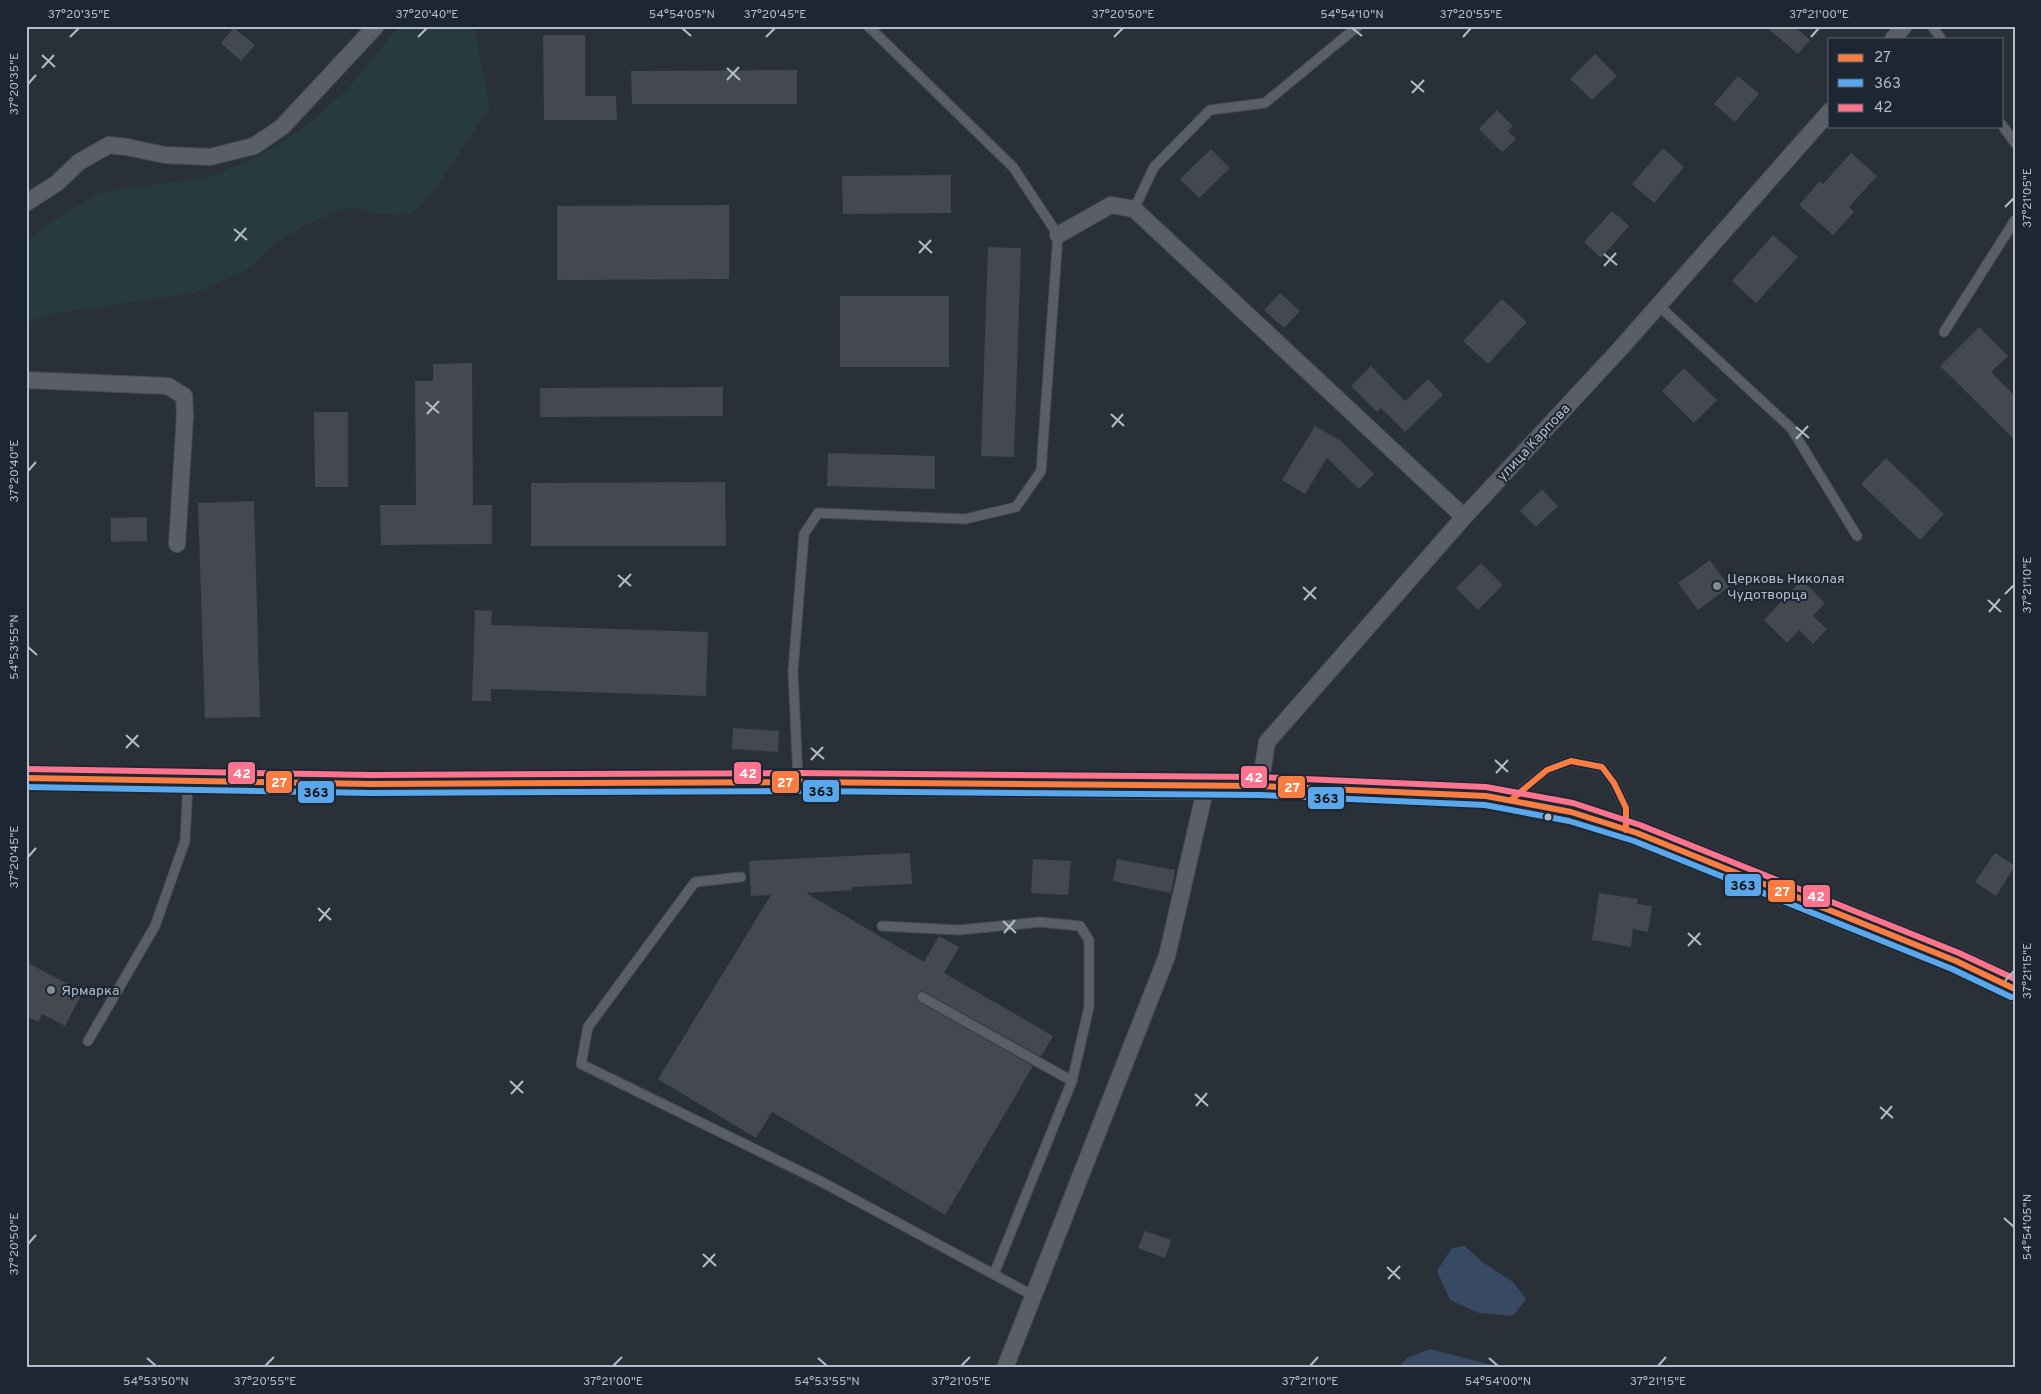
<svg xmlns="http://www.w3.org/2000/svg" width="2041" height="1394" font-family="Overpass,sans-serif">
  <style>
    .green { fill: #273a3e }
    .water { fill: #384963 }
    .building { fill: #444950 }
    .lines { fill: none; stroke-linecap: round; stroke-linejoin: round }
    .service-casing { stroke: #484c53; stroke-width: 11 }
    .minor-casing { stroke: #484c53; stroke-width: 18 }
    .primary-casing { stroke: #484c55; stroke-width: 28 }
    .service { stroke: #5a5e66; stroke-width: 9 }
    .minor { stroke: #5a5e66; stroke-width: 16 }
    .primary { stroke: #5c6168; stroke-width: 26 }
    .bus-1-casing { stroke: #1d2633; stroke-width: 10 }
    .bus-2-casing { stroke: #1d2633; stroke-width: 10 }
    .bus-3-casing { stroke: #1d2633; stroke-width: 10 }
    .bus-1 { stroke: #f77d43; stroke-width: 6 }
    .bus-2 { stroke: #5aa8eb; stroke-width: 6 }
    .bus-3 { stroke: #fc738d; stroke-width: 6 }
    .ticks { fill: none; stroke: #b4bcc9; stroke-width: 2 }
    .poi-dot { fill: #848b96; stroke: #1d2633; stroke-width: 2 }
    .bus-dot { fill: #b4bcc9; stroke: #1d2633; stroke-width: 2 }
    .labels { text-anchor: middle; stroke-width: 4; stroke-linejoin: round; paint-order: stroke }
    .street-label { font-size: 14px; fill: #b4bcc9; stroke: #1d2633 }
    .poi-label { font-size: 14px; fill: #b4bcc9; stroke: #1d2633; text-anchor: start }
    .line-badge { stroke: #1d2633; stroke-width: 2 }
    .badge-label { font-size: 14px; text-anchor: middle; font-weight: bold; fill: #fff }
    .pale-badge-label { font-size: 14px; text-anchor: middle; font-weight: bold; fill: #111 }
    .neatline { fill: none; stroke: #b4bcc9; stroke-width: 2 }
    .ticks-label { font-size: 12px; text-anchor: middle; fill: #b4bcc9 }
  </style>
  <rect width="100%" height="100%" fill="#2a3038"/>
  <polygon class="green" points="399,26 474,26 490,107 433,192 411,215 379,214 352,207 314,221 277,242 244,272 194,293 51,314 26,323 26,242 49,223 99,193 212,176 266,152 307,125 347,90"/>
  <g class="water">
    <polygon points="1465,1246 1482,1262 1513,1282 1526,1299 1513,1316 1479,1313 1450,1300 1437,1271 1452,1248"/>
    <polygon points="1430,1349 1503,1368 1398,1368 1407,1358"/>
  </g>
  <g class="building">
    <polygon points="1765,26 1794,26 1810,40 1798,54"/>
    <polygon points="234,28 255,45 241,61 221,43"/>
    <polygon points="543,35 585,35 585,96 616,96 617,120 544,120"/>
    <polygon points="1595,54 1617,76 1592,100 1570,79"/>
    <polygon points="797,70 797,104 632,104 631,71"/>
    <polygon points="1738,76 1759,94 1735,122 1714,104"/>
    <polygon points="1497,110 1513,126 1508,131 1516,139 1502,152 1479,129"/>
    <polygon points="1663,148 1684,167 1654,203 1632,184"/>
    <polygon points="1211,149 1230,168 1199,198 1180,179"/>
    <polygon points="1851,153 1877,176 1849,207 1854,212 1833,235 1799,205 1820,181 1823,184"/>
    <polygon points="951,175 951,213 843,214 842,176"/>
    <polygon points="729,205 729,279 557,280 557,206"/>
    <polygon points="1612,211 1629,226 1601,258 1584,242"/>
    <polygon points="1773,235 1798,257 1756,303 1732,281"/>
    <polygon points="988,247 1021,248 1014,457 981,456"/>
    <polygon points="1280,293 1300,311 1284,328 1264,310"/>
    <rect x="840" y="296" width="109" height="71"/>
    <polygon points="1502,299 1527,322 1488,364 1463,341"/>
    <polygon points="1979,327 2008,356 1991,372 2015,396 2015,440 1940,366"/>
    <polygon points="472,363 473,505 492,505 492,544 381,545 380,505 416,505 415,381 433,381 433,364"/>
    <polygon points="1371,366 1405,401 1428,379 1443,395 1405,432 1381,408 1377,412 1351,386"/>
    <polygon points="1684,368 1717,400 1694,423 1662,391"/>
    <polygon points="723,387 723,416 540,417 540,388"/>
    <polygon points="314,412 348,412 348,487 315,487"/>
    <polygon points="1315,426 1341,441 1374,474 1359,489 1327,458 1305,494 1282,480"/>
    <polygon points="828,453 935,456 935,489 827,486"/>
    <polygon points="1886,458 1944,514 1920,540 1861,484"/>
    <polygon points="725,482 726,546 531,546 531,483"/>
    <polygon points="1542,489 1558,506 1536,527 1520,511"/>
    <polygon points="254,501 260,717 205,718 198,503"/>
    <polygon points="147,517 147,541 111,542 111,518"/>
    <polygon points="1710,560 1729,587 1698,610 1678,583"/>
    <polygon points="1481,563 1503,585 1478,610 1456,588"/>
    <polygon points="1802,580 1825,603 1813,616 1827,629 1813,644 1799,630 1787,643 1764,620"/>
    <polygon points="475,610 492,611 491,625 708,632 706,696 491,689 491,701 472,701"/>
    <polygon points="733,728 779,731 778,752 732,749"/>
    <polygon points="910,853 912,884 852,887 852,890 806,893 924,962 939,936 959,947 944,973 1053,1036 1042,1055 1040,1056 925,992 921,991 917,994 916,998 919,1002 1033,1066 945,1215 772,1112 756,1138 658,1079 771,895 751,896 749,861"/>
    <polygon points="1995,853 2015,866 1996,896 1975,882"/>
    <polygon points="1033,859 1071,861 1068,895 1031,893"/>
    <polygon points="1117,859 1175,870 1171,893 1113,881"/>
    <polygon points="1599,893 1638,899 1637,904 1652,906 1648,932 1633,929 1631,947 1592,940"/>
    <polygon points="26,962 83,992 65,1026 42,1014 38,1022 26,1016"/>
    <polygon points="1145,1231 1171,1240 1165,1258 1138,1248"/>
  </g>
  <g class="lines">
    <g class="service-casing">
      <g id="service">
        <polyline points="1932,26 1941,39"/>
        <polyline points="2002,125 2015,143"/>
        <polyline points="1134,209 1154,167 1210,110 1265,103 1358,26"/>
        <polyline points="1658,305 1791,428 1857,536"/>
        <polyline points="1944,332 2015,220"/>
        <polyline points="798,779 793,671 804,534 818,513 965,519 1016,507 1041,471 1058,235 1013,167 868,26"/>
        <polyline points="1514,797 1547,770 1571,761 1602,767 1614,783 1626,808 1626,827"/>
        <polyline points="741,877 695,882 588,1027 581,1064 822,1182 1034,1296"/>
        <polyline points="882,926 959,930 1040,922 1080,926 1089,940 1089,1007 1072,1081 994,1274"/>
        <polyline points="922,997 1072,1081"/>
        <polyline points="88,1041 155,926 185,841 188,784"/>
      </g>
    </g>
    <g class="minor-casing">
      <g id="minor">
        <polyline points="1893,39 1904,26"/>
        <polyline points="26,203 57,183 79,162 109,145 127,147 165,155 210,157 254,146 282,127 376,26"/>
        <polyline points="1058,235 1111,205 1134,209 1464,517"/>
        <polyline points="26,380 168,386 184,396 185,416 177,544"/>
        <polyline points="1260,786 1267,742 1464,517 1620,349 1830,111"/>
        <polyline points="1005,1368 1167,956 1206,786"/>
      </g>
    </g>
    <g class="primary-casing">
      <polyline id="primary" points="26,778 372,784 798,782 1165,786 1260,786 1486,796 1571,812 1637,833 1956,961 2015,989"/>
    </g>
    <use href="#service" class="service"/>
    <use href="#minor" class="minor"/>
    <use href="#primary" class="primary"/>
    <g class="bus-1-casing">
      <g id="bus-1">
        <polyline points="26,778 372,784 798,782 1260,786 1486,796 1571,812 1637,833 1956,961 2015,989"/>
        <polyline points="1511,800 1547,770 1571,761 1602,767 1614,783 1626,808 1626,830"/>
      </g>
    </g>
    <g class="bus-2-casing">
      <polyline id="bus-2" points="26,787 372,793 798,791 1260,795 1485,805 1569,821 1634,841 1952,969 2011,997"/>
    </g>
    <g class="bus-3-casing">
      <polyline id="bus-3" points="26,769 372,775 798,773 1260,777 1486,787 1573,803 1640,825 1959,953 2015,979"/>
    </g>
    <use href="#bus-1" class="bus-1"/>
    <use href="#bus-2" class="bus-2"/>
    <use href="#bus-3" class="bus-3"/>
  </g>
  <path class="ticks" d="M682 28 691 36M1352 28 1362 36M70 37 79 28M418 37 427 28M766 37 775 28M1114 37 1123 28M1463 37 1471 28M1811 37 1819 28M42 55 55 67M42 68 54 55M727 68 740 80M727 80 739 67M1411 81 1424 92M28 84 36 75M1412 93 1424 80M2005 207 2014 198M234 229 247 240M235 241 246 228M919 241 932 253M919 253 931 240M1604 254 1617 265M1604 266 1616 253M426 402 439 413M427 414 439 401M1111 414 1124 426M1112 427 1123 414M1796 427 1809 438M1796 439 1808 426M28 471 36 462M618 575 631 586M619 587 631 574M1303 587 1316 599M2005 594 2014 585M1304 600 1316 587M1988 600 2001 612M1989 612 2000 599M28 647 37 655M126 735 139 747M126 748 138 735M811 748 824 759M811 760 823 747M1495 760 1508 772M1496 773 1508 760M28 857 36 848M318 908 331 920M319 921 330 908M1003 921 1016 933M1004 933 1015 920M1688 933 1701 945M1688 946 1700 933M2005 981 2014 971M510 1081 523 1093M511 1094 523 1081M1195 1094 1208 1106M1196 1106 1207 1093M1880 1107 1893 1118M1881 1119 1892 1106M2004 1218 2014 1227M28 1244 36 1235M703 1254 716 1266M703 1267 715 1254M1387 1267 1400 1279M1388 1279 1400 1266M147 1358 156 1366M818 1358 827 1366M1489 1358 1498 1366M265 1366 274 1357M613 1366 622 1357M961 1366 970 1357M1310 1366 1318 1357M1658 1366 1666 1357"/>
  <g class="poi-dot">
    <circle cx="1717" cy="586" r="5"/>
    <circle cx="51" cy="990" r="5"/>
  </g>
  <circle class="bus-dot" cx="1548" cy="817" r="4.5"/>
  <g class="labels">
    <g class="street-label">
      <text transform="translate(1533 442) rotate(-47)" y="5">улица Карпова</text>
    </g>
    <g class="poi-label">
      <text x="1727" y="583">Церковь Николая<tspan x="1727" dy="16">Чудотворца</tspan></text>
      <text x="61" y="995">Ярмарка</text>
    </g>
  </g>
  <g class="line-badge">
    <rect x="227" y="761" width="29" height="24" rx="5" fill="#fc738d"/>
    <rect x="733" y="761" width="29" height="24" rx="5" fill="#fc738d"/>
    <rect x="1240" y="765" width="28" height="24" rx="5" fill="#fc738d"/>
    <rect x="771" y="770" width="29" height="24" rx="5" fill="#f77d43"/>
    <rect x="265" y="770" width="28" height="24" rx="5" fill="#f77d43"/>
    <rect x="1277" y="775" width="29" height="24" rx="5" fill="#f77d43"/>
    <rect x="802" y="779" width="38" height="24" rx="5" fill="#5aa8eb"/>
    <rect x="297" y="780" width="38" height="24" rx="5" fill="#5aa8eb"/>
    <rect x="1307" y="786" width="38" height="24" rx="5" fill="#5aa8eb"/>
    <rect x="1724" y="873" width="38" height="24" rx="5" fill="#5aa8eb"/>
    <rect x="1767" y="879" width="29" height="24" rx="5" fill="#f77d43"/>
    <rect x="1802" y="884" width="29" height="24" rx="5" fill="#fc738d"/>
  </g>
  <g class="badge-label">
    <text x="242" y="778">42</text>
    <text x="748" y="778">42</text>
    <text x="1254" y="782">42</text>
    <text x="785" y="787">27</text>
    <text x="279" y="787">27</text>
    <text x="1292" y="792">27</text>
    <text x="1782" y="896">27</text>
    <text x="1816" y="901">42</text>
  </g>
  <g class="pale-badge-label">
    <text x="821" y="796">363</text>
    <text x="316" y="797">363</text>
    <text x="1326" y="803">363</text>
    <text x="1743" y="890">363</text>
  </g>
  <rect width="2041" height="1394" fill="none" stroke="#1d2633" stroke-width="55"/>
  <rect x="1828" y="38" width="175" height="90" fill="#1d2633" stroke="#59626f"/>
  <rect x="1838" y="54" width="25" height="8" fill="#f77d43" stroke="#59626f"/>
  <text x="1874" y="62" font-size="15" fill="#b4bcc9">27</text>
  <rect x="1838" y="79" width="25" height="8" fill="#5aa8eb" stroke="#59626f"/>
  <text x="1874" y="88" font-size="15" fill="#b4bcc9">363</text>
  <rect x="1838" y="104" width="25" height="8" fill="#fc738d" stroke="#59626f"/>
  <text x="1874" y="112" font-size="15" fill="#b4bcc9">42</text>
  <rect x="28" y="28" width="1986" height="1338" class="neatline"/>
  <g class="ticks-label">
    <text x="79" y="18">37°20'35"E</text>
    <text x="427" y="18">37°20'40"E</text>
    <text x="682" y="18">54°54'05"N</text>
    <text x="775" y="18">37°20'45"E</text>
    <text x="1123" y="18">37°20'50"E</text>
    <text x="1352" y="18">54°54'10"N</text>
    <text x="1471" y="18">37°20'55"E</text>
    <text x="1819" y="18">37°21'00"E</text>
    <text transform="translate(14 84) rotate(-90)" y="4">37°20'35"E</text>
    <text transform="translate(2027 198) rotate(-90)" y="4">37°21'05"E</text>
    <text transform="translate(14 471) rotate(-90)" y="4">37°20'40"E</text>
    <text transform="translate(2027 585) rotate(-90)" y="4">37°21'10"E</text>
    <text transform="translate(14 647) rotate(-90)" y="4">54°53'55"N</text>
    <text transform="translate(14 857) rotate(-90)" y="4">37°20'45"E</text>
    <text transform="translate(2027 971) rotate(-90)" y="4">37°21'15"E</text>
    <text transform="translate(2027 1227) rotate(-90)" y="4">54°54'05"N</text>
    <text transform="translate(14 1244) rotate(-90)" y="4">37°20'50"E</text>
    <text x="156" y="1385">54°53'50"N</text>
    <text x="265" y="1385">37°20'55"E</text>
    <text x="613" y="1385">37°21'00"E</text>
    <text x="827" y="1385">54°53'55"N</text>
    <text x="961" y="1385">37°21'05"E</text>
    <text x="1310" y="1385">37°21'10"E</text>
    <text x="1498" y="1385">54°54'00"N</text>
    <text x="1658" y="1385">37°21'15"E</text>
  </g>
</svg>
